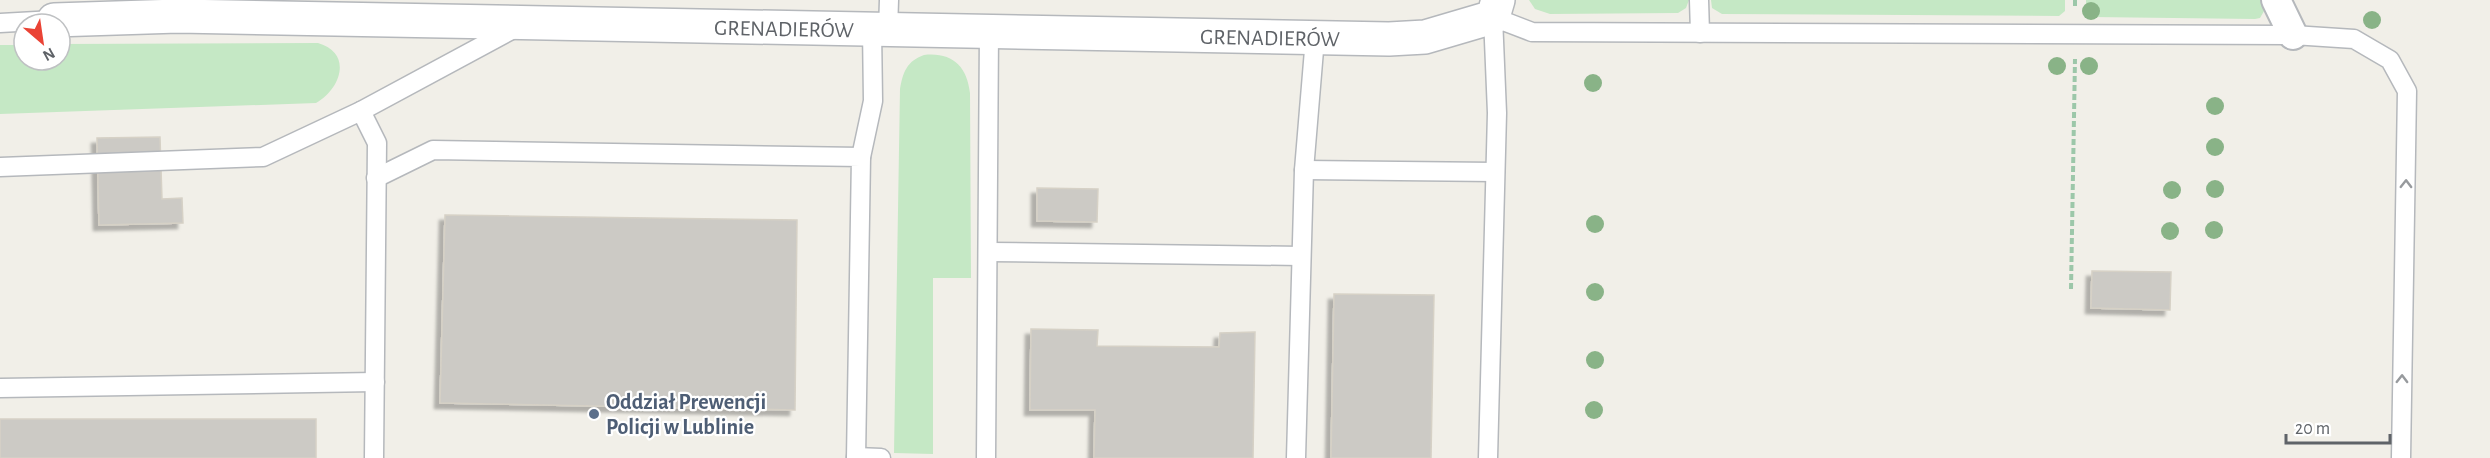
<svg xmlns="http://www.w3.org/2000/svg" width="2490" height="458" font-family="'Alegreya Sans',sans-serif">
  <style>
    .green { fill: #c5e8c5 }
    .building { fill: #cccac5; stroke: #d6d1c6; stroke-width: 1.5; filter: url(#shadow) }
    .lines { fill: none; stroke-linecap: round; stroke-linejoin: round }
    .service-casing { stroke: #b5b8bc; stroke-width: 21 }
    .pedestrian-casing { stroke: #b5b8bc; stroke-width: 32 }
    .minor-casing { stroke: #b5b8bc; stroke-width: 36 }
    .path { stroke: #9cc7a9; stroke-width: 4; stroke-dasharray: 6 3; stroke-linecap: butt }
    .service { stroke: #fff; stroke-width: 18 }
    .pedestrian { stroke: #fff; stroke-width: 28 }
    .minor { stroke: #fff; stroke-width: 33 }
    .tree { fill: #89b387 }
    .oneway { stroke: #979a9d }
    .service-dot { fill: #5c6f8a; stroke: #fff; stroke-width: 2 }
    .labels { text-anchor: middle; stroke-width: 4.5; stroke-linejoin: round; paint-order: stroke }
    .street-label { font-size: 22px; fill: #5f6368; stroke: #fff }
    .service-label { font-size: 22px; font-weight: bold; fill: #4e5e75; stroke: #fff; text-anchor: start }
  </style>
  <defs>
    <filter id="shadow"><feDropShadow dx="-5.5" dy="5.5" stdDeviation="1.5" flood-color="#0004"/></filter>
  </defs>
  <rect width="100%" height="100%" fill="#f1efe8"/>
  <g class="green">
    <polygon points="1529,0 1689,0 1686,8 1678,13 1550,14 1535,9"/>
    <polygon points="1711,0 2065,0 2065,11 2059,16 1722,14 1712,8"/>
    <polygon points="2086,0 2261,0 2264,11 2260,18 2255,19 2092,17 2086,10"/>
    <path d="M318 43C353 53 341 89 316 103L0 114V45H24V60H60V44Z"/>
    <path d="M924 55C952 52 967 66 970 93L971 278H933V454L894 453 900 89C903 72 907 61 924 55Z"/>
  </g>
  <g class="building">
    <polygon points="160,137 162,199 182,198 183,223 99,225 97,138"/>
    <polygon points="1037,188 1098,189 1097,222 1037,221"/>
    <polygon points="445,215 797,220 795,410 440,403"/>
    <polygon points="2092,271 2171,272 2170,310 2091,308"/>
    <polygon points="1334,294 1434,295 1431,458 1331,458"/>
    <polygon points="1031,329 1098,330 1097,346 1219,347 1220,333 1255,332 1253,458 1094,458 1095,410 1030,410"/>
    <rect x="0" y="419" width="316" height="39"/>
  </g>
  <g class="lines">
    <g class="service-casing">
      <g id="service">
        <polyline points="1699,0 1700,33"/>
        <polyline points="0,23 54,20"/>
        <polyline points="888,30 889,0"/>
        <polyline points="361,111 377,143 374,458"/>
        <polyline points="861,157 873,101 872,29"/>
        <polyline points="0,167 263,157 361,111 517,27"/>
        <polyline points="1304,170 1495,172"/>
        <polyline points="376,178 433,150 861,157 856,458"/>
        <polyline points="989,252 1301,256"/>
        <polyline points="0,388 375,382"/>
        <polyline points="856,457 881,458"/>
        <polyline points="986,458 989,31"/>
        <polyline points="1296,458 1304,170 1315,38"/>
        <polyline points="1488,458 1497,113 1493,17 1532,32 2293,35 2354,39 2390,60 2407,91 2401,458"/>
      </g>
    </g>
    <g class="pedestrian-casing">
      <polyline id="pedestrian" points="2276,0 2293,35"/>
    </g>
    <g class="minor-casing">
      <polyline id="minor" points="54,20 178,16 1389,39 1425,37 1493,17 1498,0"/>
    </g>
    <g class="path">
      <polyline points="2075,0 2075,9"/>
      <polyline points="2071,289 2075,59"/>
    </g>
    <use href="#service" class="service"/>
    <use href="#pedestrian" class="pedestrian"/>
    <use href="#minor" class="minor"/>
  </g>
  <g class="tree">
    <circle cx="2091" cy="11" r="9"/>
    <circle cx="2372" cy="20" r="9"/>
    <circle cx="2057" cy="66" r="9"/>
    <circle cx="2089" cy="66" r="9"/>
    <circle cx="1593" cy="83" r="9"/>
    <circle cx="2215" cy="106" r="9"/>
    <circle cx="2215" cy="147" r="9"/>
    <circle cx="2215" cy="189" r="9"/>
    <circle cx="2172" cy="190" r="9"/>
    <circle cx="1595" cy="224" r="9"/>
    <circle cx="2214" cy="230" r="9"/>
    <circle cx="2170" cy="231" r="9"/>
    <circle cx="1595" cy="292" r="9"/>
    <circle cx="1595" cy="360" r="9"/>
    <circle cx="1594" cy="410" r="9"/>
  </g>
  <defs><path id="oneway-chevron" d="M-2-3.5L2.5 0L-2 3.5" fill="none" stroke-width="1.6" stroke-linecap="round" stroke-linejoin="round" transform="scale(1.5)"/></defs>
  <g class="oneway">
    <use href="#oneway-chevron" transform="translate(2406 184) rotate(-89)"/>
    <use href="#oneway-chevron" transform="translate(2402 379) rotate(-89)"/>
  </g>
  <circle class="service-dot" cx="594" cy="414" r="6"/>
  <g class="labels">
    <g class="street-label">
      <text transform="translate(784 28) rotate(1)" y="8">GRENADIERÓW</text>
      <text transform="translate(1270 37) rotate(1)" y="8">GRENADIERÓW</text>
    </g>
    <g class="service-label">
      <text x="606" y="409">Oddział Prewencji<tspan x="606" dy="25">Policji w Lublinie</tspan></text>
    </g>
  </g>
  <g transform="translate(42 42) rotate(151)"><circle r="28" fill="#ffffff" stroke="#bfc1c3" stroke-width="1.5"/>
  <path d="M0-4.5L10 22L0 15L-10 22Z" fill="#ea4335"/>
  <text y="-9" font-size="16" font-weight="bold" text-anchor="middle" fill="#5f6368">N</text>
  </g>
  <path d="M2286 434v9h104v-9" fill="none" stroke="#5f6368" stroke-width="3"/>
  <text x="2295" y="434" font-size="18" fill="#5f6368" stroke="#ffffff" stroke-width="4.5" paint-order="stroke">20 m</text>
</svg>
